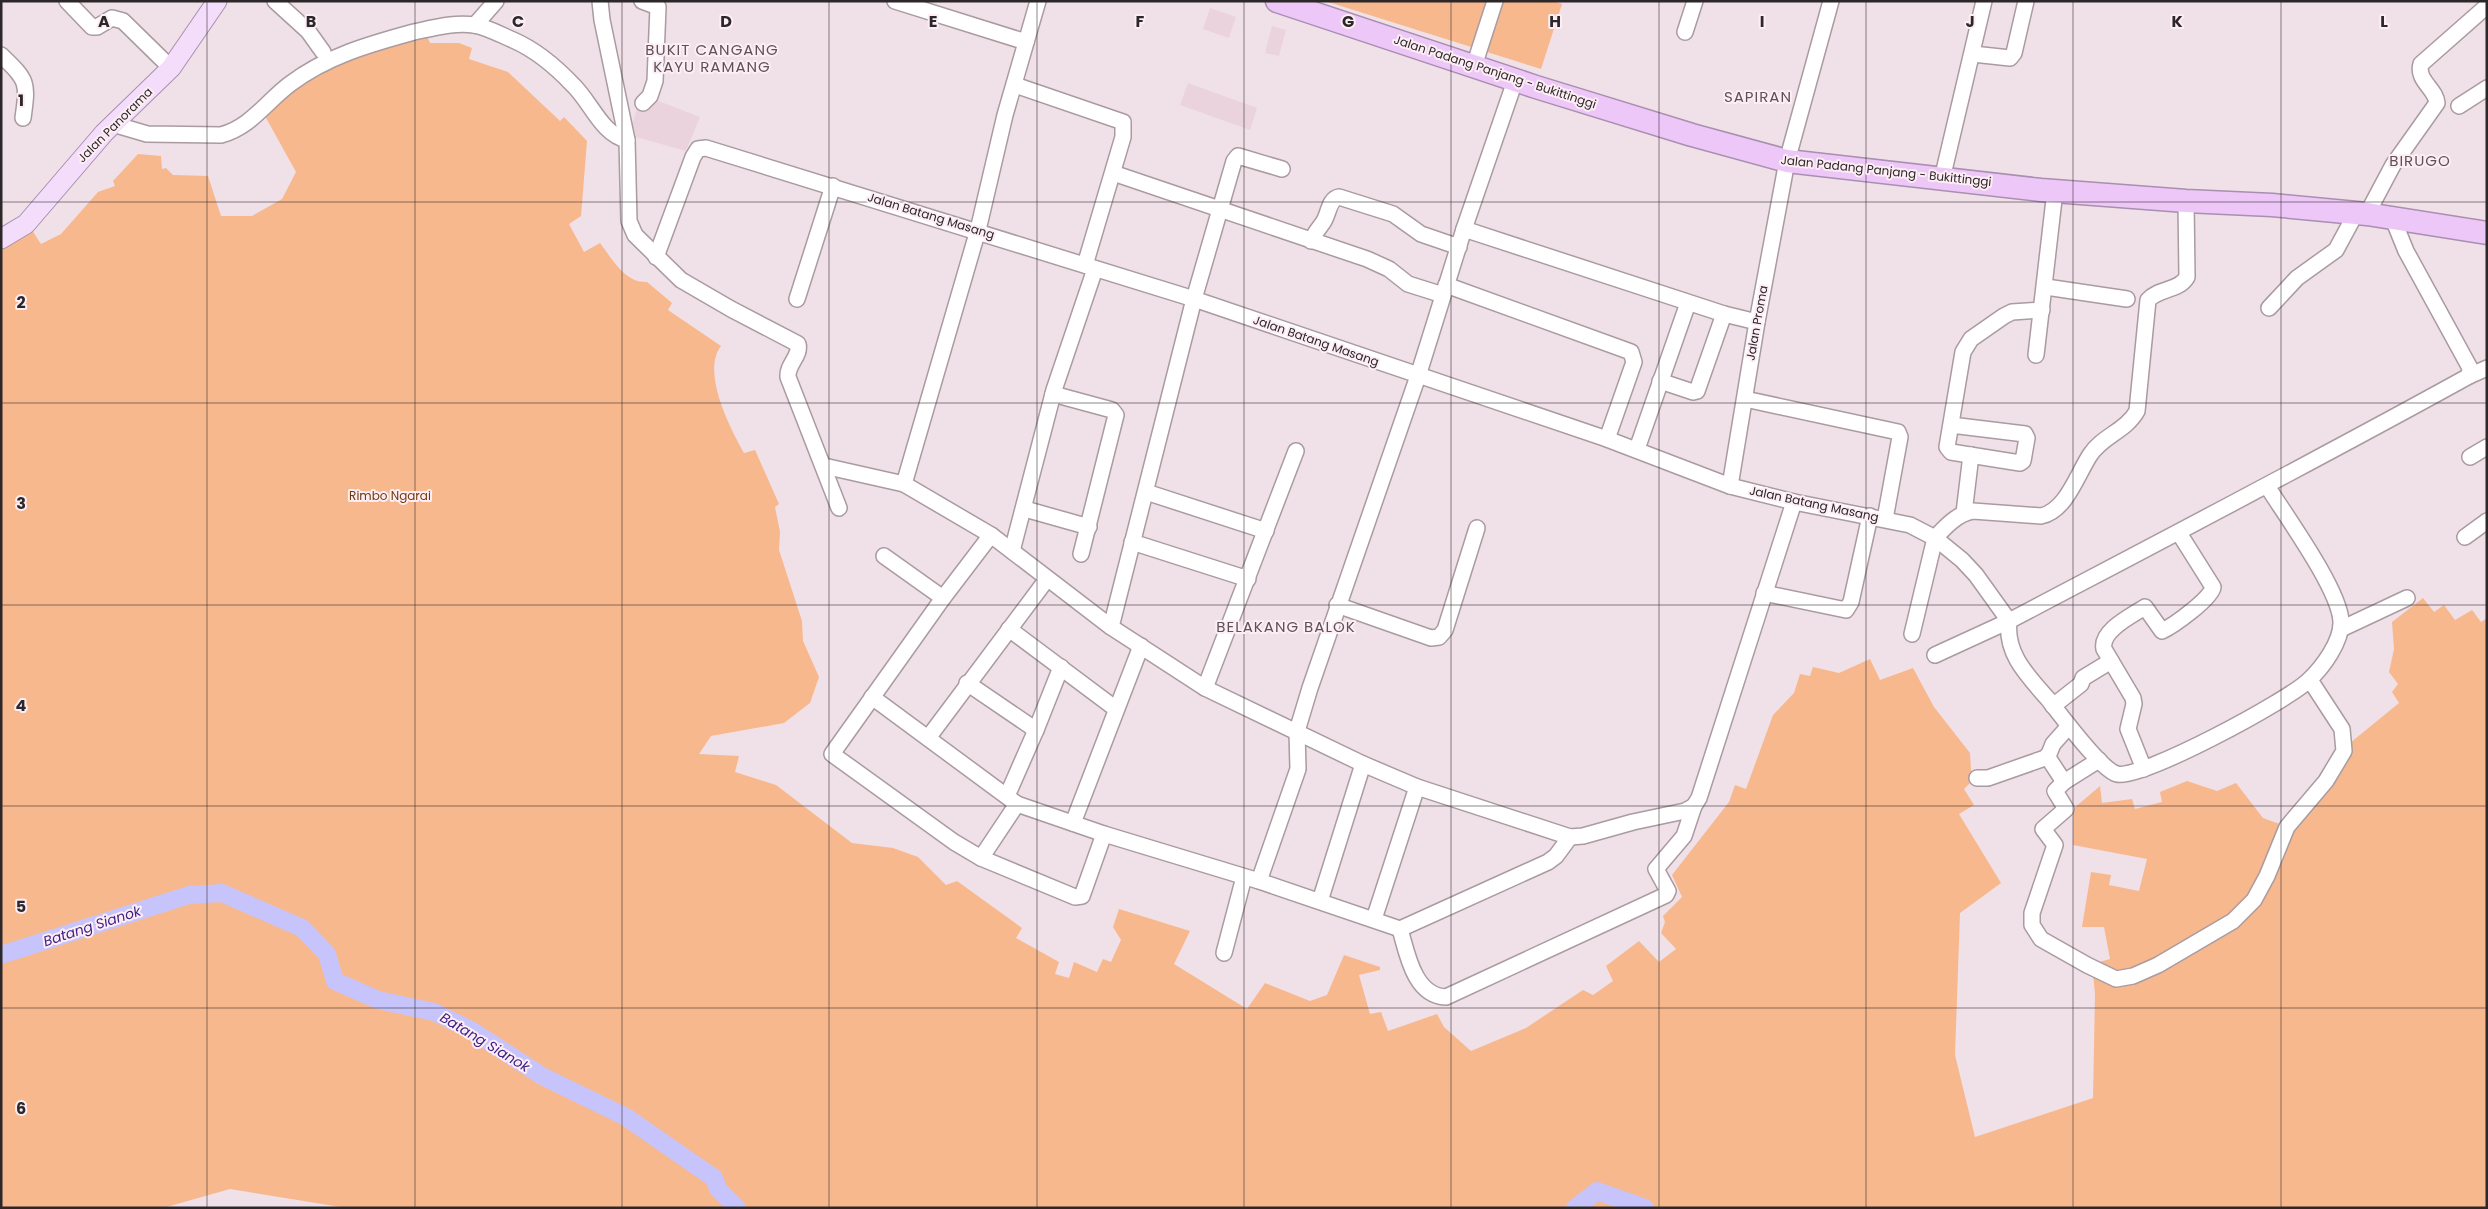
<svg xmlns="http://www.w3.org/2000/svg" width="2488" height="1209" font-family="Poppins,sans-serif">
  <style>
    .built { fill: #ebd3dd }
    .green { fill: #f8b88d }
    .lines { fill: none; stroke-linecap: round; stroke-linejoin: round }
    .river { stroke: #c6c4fb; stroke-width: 18 }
    .minor-casing { stroke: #aa9ba1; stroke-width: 18 }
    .major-casing { stroke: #a98fb0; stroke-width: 21 }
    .highway-casing { stroke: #a98fb0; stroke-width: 25 }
    .minor { stroke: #fff; stroke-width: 15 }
    .major { stroke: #f4ddfb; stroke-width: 19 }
    .highway { stroke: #edc7f8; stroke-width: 22 }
    .grid { fill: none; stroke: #2c2729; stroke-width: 1; stroke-opacity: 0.55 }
    .labels { text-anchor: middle; stroke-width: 4; stroke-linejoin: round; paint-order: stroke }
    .street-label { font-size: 12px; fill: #2c2729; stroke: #fdedf4 }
    .park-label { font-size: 12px; fill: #703909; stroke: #fdedf4 }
    .water-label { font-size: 14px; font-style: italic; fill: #3c2289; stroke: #fdedf4 }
    .quarter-label { font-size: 15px; letter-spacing: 1px; fill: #5f5257; stroke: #fdedf4 }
    .grid-label { font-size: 16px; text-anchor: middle; font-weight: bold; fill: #2c2729; stroke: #fdedf4; stroke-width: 4; stroke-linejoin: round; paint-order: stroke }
  </style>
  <rect width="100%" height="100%" fill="#f0e0e7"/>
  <g class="built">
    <polygon points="1210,8 1236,17 1229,38 1203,29"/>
    <polygon points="1272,26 1286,30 1279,56 1265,53"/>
    <polygon points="1188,83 1257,108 1250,130 1180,105"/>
    <polygon points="640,98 651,98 700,117 686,151 629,135"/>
  </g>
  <g class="green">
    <polygon points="1325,1 1553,1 1562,4 1541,69"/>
    <path d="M425 31 430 43H459L472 48 469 59 508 72 560 121 564 117 587 141 581 216 569 224 584 252 600 243C613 260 625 283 647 282L672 303 668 310 721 346C701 372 730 428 744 453L755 450 779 504 775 507 780 532 779 550 802 621 803 641 819 677 810 703 784 723 711 736 699 754 739 756 735 772 776 785 852 843 893 848 918 857 946 885 957 881 1022 928 1016 938 1059 962 1055 974 1069 978 1074 962 1097 972 1103 959 1111 962 1121 940 1113 927 1119 909 1190 931 1174 964 1247 1009 1265 983 1310 1001 1327 995 1344 955 1380 967V970L1359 975 1370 1014 1381 1012 1388 1031 1437 1014 1444 1027 1471 1051 1526 1028 1583 990 1593 995 1613 981 1606 966 1639 941 1659 962 1676 949 1661 933 1665 922 1663 916 1682 897 1672 875 1729 802 1735 785 1746 789 1773 715 1794 693 1800 674 1810 676 1813 667 1839 673 1870 659 1880 680 1913 668 1934 707 1970 753 1971 770 1975 778 1964 789 1974 805 1959 814 2001 883 1960 913 1955 1055 1975 1137 2093 1098 2095 994 2092 964 2110 959 2104 927H2082L2091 872 2111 875 2109 885 2139 891 2147 859 2073 845V809L2100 786 2102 803 2132 799 2135 809 2162 802 2160 792 2187 781 2217 791 2236 783 2263 818 2285 826 2350 743 2399 703 2392 692 2398 684 2389 672 2394 649 2392 622 2423 598 2434 612 2444 605 2455 620 2472 610 2481 622 2487 618V1208H347L230 1189 163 1208H1V239L28 224 41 244 61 234 98 192 115 186 113 181 138 154 161 156 162 169 166 168 173 175 208 176 221 216H252L282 199 296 172 260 107 278 87Z"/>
  </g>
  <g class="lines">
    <g class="river">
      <polyline points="1,955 189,895 222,893 302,928 327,954 335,981 378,1000 434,1012 471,1030 542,1076 626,1117 714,1178 718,1189 737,1208"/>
      <polyline points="1575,1208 1597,1191 1645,1208"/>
    </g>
    <g class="minor-casing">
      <g id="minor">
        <polyline points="67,1 92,27 97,27 112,18 123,21 171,68"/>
        <polyline points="275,1 308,31 323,52"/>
        <path d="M600 1 602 20 627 140 629 221 635 235 681 280 731 309 798 344C801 356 787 364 788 377L839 508"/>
        <polyline points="642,1 658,7 655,81 650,96 643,103"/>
        <polyline points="895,1 1026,42"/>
        <polyline points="475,25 496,1"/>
        <polyline points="1685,32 1695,1"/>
        <polyline points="1973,54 2010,58 2014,53 2026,1"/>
        <path d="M1 55C28 81 28 82 23 118"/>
        <polyline points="1474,66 1495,1"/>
        <polyline points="1015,85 1123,122 1123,137 1085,265"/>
        <polyline points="2459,106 2487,88"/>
        <path d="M113 124 147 134 221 135C251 127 266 102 290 84 327 56 370 44 414 32 433 28 455 22 474 25 487 27 501 35 513 40 536 50 556 67 573 85 591 102 602 135 627 140"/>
        <polyline points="1113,173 1367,259 1389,269 1408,284 1443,295"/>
        <polyline points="1942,179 1984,1"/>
        <path d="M2367 214 2393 165 2437 103C2436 89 2416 80 2421 64L2487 6"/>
        <polyline points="1464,229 1724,314 1697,391 1693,392 1660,381"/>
        <path d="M1311 241C1315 233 1317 230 1322 224 1329 216 1328 199 1339 197L1393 214 1421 234 1459 247"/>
        <polyline points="656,257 693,157 698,149 706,148 1194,299 1607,439 1730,486 1794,502 1910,525 1935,538 1962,560 1976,575 2009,621 1935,655"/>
        <polyline points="1446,285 1631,352 1634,362 1607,439"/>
        <polyline points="2046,287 2127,299"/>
        <polyline points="797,299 833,186"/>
        <polyline points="2269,308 2297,278 2336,250 2356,213"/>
        <polyline points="1724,314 1757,322"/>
        <polyline points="2036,355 2055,191"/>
        <polyline points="2469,376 2487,368"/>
        <polyline points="1053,394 1112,410 1116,415 1081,554"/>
        <polyline points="1745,399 1898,432 1900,437 1885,519"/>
        <polyline points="1951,425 2025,434 2027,438 2023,461 2020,463 1951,452 1947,447 1963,352 1971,339 2004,316 2012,312 2042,310"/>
        <polyline points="1637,449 1688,303"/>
        <polyline points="2470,457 2487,447"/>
        <polyline points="824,466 904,484 991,535 1111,627 1205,688 1363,764 1417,787 1570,837 1583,836 1633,822 1685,811 1694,806 1699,798 1794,502"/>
        <polyline points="904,484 978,230 1005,115 1038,1"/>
        <polyline points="1730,486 1757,322 1787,161 1831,1"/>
        <path d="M2267 486C2286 516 2339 589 2341 621 2342 641 2323 667 2309 680 2289 700 2141 780 2117 774 2101 770 2060 714 2048 699 2028 676 2005 654 2009 621 2163 540 2317 460 2469 376L2470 368 2406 251 2393 219"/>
        <polyline points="1146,492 1266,531"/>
        <polyline points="1025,509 1089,527"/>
        <polyline points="1964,513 1971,455"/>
        <polyline points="991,535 943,598 832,754 954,842 981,858 1075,897 1082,896 1104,834"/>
        <polyline points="2465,537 2487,521"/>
        <polyline points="1132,542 1248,579"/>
        <polyline points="1012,551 1054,390 1095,269"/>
        <polyline points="884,556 943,598"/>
        <polyline points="1764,593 1846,610 1851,602 1870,516"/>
        <polyline points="1337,605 1431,638 1439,637 1445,630 1477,528"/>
        <polyline points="1111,627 1194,299 1234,161 1238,156 1282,169"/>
        <polyline points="1009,629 1116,709"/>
        <polyline points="2341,629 2407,598"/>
        <path d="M1912 634 1935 538C1945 527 1958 513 1973 511L2041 516C2066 511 2077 475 2090 455 2102 436 2126 431 2137 411L2148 300C2159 288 2179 291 2187 277L2186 201"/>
        <polyline points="967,683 1036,730"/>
        <polyline points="1205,688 1296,451"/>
        <polyline points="872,697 1017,804 1104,834 1259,881 1400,929 1548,862 1556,856 1570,837"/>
        <polyline points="2053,706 2081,684 2083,678 2111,661"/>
        <polyline points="928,738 1047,579"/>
        <polyline points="2047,756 2064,782 2055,791 2066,809 2043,829 2055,845 2032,913 2032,925 2041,939 2087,965 2116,979 2133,976 2158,965 2233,921 2254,900 2267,876 2287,827 2326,781 2344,751 2342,729 2310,680"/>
        <path d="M2144 769 2128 729 2134 704 2133 698 2104 649C2100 631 2131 616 2145 607L2162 631C2173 626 2212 598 2213 587L2179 533"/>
        <polyline points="1977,778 1988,778 2045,758 2049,754 2053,744 2069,726"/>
        <polyline points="2064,782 2099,760"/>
        <polyline points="1007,796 1036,730 1061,667"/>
        <polyline points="1073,823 1141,646"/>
        <polyline points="981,858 1017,804"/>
        <polyline points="1259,881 1298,769 1297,731 1310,688 1418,376 1464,229 1515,81"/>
        <polyline points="1320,901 1363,764"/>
        <polyline points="1374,919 1417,787"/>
        <path d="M1400 929C1407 953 1414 996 1446 997L1666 895 1668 891 1656 869 1684 836 1694 806"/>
        <polyline points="1224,953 1244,877"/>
      </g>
    </g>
    <g class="major-casing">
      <polyline id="major" points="1,239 26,224 104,133 171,68 217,1"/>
    </g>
    <g class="highway-casing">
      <polyline id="highway" points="1277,1 1536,87 1692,135 1787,161 2041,190 2186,201 2272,205 2367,214 2487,233"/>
    </g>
    <use href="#minor" class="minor"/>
    <use href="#major" class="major"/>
    <use href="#highway" class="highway"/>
  </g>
  <path class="grid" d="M207 1V1208M415 1V1208M622 1V1208M829 1V1208M1037 1V1208M1244 1V1208M1451 1V1208M1659 1V1208M1866 1V1208M2073 1V1208M2281 1V1208M1 202H2487M1 403H2487M1 605H2487M1 806H2487M1 1008H2487"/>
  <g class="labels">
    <g class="street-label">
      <text transform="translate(1495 72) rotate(18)" y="4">Jalan Padang Panjang - Bukittinggi</text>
      <text transform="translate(115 125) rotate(-45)" y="4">Jalan Panorama</text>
      <text transform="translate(1886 171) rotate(6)" y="4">Jalan Padang Panjang - Bukittinggi</text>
      <text transform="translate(931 216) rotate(17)" y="4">Jalan Batang Masang</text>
      <text transform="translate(1757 323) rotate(-80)" y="4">Jalan Proma</text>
      <text transform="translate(1316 341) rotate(19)" y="4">Jalan Batang Masang</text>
      <text transform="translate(1814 504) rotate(12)" y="4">Jalan Batang Masang</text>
    </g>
    <g class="park-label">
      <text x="390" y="500">Rimbo Ngarai</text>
    </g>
    <g class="water-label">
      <text transform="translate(92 926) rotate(-18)" y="5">Batang Sianok</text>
      <text transform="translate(485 1042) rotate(31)" y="5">Batang Sianok</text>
    </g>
    <g class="quarter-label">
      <text x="712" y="55">BUKIT CANGANG<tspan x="712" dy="17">KAYU RAMANG</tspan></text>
      <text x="1758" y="102">SAPIRAN</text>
      <text x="2420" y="166">BIRUGO</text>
      <text x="1286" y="632">BELAKANG BALOK</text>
    </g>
  </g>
  <g class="grid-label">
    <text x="104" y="27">A</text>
    <text x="311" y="27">B</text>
    <text x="518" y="27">C</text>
    <text x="726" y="27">D</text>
    <text x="933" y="27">E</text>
    <text x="1140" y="27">F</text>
    <text x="1348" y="27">G</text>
    <text x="1555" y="27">H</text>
    <text x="1762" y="27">I</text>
    <text x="1970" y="27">J</text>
    <text x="2177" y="27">K</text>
    <text x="2384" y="27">L</text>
    <text x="21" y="106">1</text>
    <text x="21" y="308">2</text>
    <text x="21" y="509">3</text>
    <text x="21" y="711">4</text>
    <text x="21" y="912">5</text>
    <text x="21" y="1114">6</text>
  </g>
  <rect width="2488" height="1209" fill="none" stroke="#2c2729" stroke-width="5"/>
</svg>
